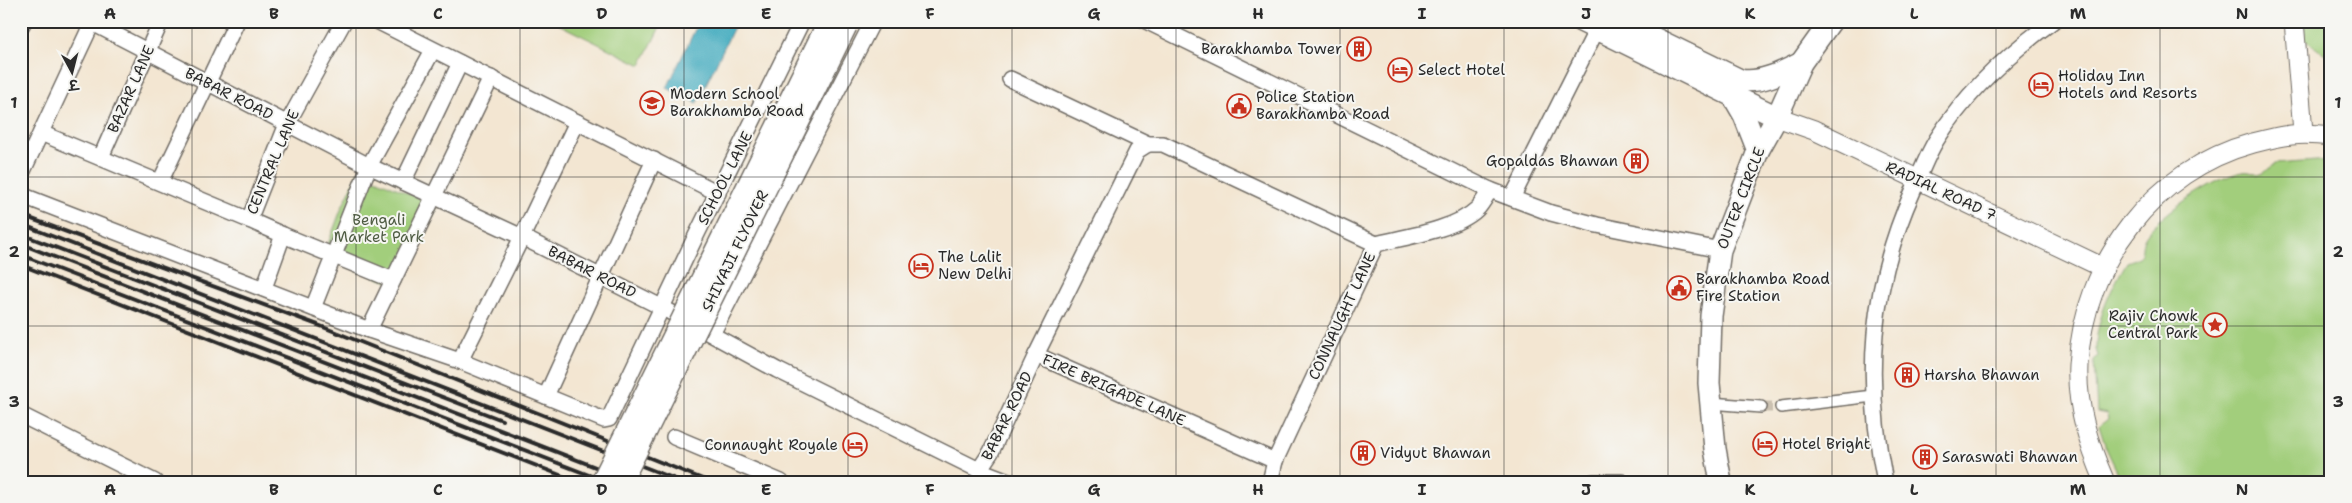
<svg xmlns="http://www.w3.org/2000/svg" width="2352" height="503" font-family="'Shantell Sans','Playpen Sans Deva',sans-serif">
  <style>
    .green { fill: #a2ce7b; stroke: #667c53 }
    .water { fill: #3da9bd; stroke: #346a74 }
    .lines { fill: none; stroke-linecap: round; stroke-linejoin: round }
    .pedestrian-tunnel { stroke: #cbc1b1; stroke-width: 11; stroke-dasharray: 11 5.5; stroke-linecap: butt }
    .pedestrian-casing { stroke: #716c65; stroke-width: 14 }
    .minor-casing { stroke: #716c65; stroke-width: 18 }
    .tertiary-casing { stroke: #716c65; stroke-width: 21 }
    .secondary-casing { stroke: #716c65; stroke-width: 24 }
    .pedestrian { stroke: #fff; stroke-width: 11 }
    .minor { stroke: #fff; stroke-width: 15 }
    .tertiary { stroke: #fff; stroke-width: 19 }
    .secondary { stroke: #fff; stroke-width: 21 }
    .rail { stroke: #2b2b2b; stroke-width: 4 }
    .secondary-bridge-casing { stroke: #716c65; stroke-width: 24; stroke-linecap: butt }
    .secondary-bridge { stroke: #fff; stroke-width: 21 }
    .grid { fill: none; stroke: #2b2b2b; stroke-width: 1; stroke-opacity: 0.55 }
    .labels { text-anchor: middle; stroke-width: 4; stroke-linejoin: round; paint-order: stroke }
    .poi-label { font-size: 15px; fill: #2b2b2b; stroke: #f6f6f2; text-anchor: start }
    .street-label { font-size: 15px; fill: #2b2b2b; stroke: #f6f6f2 }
    .park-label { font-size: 15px; fill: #4f5c43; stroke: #f6f6f2 }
    .neatline { fill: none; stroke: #2b2b2b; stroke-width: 2 }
    .grid-label { font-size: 16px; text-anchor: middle; font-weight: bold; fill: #2b2b2b }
  </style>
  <rect width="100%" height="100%" fill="#f6f6f2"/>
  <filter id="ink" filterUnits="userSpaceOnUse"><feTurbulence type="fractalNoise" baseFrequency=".02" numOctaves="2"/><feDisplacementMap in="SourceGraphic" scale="10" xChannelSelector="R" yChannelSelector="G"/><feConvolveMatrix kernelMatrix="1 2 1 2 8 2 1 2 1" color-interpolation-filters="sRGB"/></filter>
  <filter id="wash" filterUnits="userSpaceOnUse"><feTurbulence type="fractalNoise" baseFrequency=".0096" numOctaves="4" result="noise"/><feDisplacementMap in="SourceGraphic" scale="20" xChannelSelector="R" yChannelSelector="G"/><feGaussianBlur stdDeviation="1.12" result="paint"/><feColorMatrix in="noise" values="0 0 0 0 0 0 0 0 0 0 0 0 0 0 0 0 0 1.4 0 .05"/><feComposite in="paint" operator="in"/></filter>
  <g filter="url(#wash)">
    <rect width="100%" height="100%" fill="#f3e6d2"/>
    <g class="green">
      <polygon points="552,21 663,21 641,65"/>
      <polygon points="2304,21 2331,21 2331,59 2305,40"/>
      <path d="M2331 160V482H2122L2106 448 2099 426 2108 419 2107 414 2097 412 2094 361 2098 357C2098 353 2095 351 2096 346 2097 317 2112 287 2127 262 2149 255 2138 250 2145 237 2158 215 2217 176 2243 172 2249 171 2253 173 2258 175L2264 173 2274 164Z"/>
      <polygon points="359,172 438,206 396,285 323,257 342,207"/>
    </g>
    <polygon class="water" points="699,21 737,21 697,103 667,88"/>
  </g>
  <g filter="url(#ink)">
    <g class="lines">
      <polyline class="pedestrian-tunnel" points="1761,407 1781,407"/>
      <g class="pedestrian-casing">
        <g id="pedestrian">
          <polyline points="1711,403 1761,407"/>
          <polyline points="1781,407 1873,396"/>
        </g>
      </g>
      <g class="minor-casing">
        <g id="minor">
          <polyline points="89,21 369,166 522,237 663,308 777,370 979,470 991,452 1036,355"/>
          <polyline points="377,21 718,193"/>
          <polyline points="1146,21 1490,190 1551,213 1597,225 1720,250"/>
          <polyline points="21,26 24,21"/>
          <polyline points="1010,79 1148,144 1163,144 1376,244"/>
          <polyline points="41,133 249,220"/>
          <polyline points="1148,144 1137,151 1036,355 1275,461"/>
          <polyline points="101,157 161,21"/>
          <polyline points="21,175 93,21"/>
          <polyline points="160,182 237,21"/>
          <polyline points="403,182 460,63"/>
          <polyline points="21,195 369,330 460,361 604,420 609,419 693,242 802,21"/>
          <polyline points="1512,198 1597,29"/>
          <polyline points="283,235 393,280"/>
          <polyline points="264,288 283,235 249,220 287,124 344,21"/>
          <polyline points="313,308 369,166 433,50"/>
          <polyline points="369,330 491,78"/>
          <polyline points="712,334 873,21"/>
          <polyline points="460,361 522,237 577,122"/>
          <polyline points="546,396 654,160"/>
          <polyline points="21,415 155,482"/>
          <polyline points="674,437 781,482"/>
          <polyline points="979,470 1011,482"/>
          <path d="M1270 482 1275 461 1376 244C1405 237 1455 230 1477 209 1482 204 1486 196 1490 190"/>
          <polyline points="1593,482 1622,482"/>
          <path d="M1885 482C1864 379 1870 287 1913 191 1920 174 1927 155 1937 139 1966 93 2009 53 2053 21"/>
        </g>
      </g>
      <g class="tertiary-casing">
        <g id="tertiary">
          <polyline points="2294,21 2303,132"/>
          <polyline points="1777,117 1814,130 2104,268"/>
          <path d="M2105 482C2089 445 2076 406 2078 365 2084 262 2153 170 2253 143 2284 135 2298 132 2331 136"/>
        </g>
      </g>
      <g class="secondary-casing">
        <g id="secondary">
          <polyline points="1581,21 1733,96 1744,115 1758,151"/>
          <path d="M1619 21 1740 80C1760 84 1783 72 1801 63"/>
          <polyline points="1733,96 1777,117"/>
          <polyline points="1721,482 1715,449 1709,383 1711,316 1720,250 1758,151 1777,117 1801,63 1831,21"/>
        </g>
      </g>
      <use href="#pedestrian" class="pedestrian"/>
      <use href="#minor" class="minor"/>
      <use href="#tertiary" class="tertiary"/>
      <use href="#secondary" class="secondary"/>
      <g class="rail">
        <polyline points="21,215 318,325 710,482"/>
        <polyline points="21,224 683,482"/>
        <polyline points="21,234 502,420"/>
        <polyline points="21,244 634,482"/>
        <polyline points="21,255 607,482"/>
        <polyline points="21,265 578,482"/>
      </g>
      <g class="secondary-bridge-casing">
        <g id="secondary-bridge">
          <polyline points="602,482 829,21"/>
          <polyline points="621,482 846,26"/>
        </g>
      </g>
      <use href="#secondary-bridge" class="secondary-bridge"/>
    </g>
  </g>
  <path class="grid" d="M192 21V482M356 21V482M520 21V482M684 21V482M848 21V482M1012 21V482M1176 21V482M1340 21V482M1504 21V482M1668 21V482M1832 21V482M1996 21V482M2160 21V482M21 177H2331M21 326H2331"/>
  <defs>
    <g id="building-ring" transform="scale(1.25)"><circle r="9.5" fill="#f6f6f2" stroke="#c8321e" stroke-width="1.5"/><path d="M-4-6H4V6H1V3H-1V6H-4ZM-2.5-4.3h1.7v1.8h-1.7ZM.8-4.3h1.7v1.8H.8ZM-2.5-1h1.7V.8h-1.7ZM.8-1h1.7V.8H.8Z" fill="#c8321e"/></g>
    <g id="hotel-ring" transform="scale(1.25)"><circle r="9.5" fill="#f6f6f2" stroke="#c8321e" stroke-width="1.5"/><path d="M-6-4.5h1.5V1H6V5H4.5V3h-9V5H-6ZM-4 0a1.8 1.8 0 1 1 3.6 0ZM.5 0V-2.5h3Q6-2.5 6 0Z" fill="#c8321e"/></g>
    <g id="school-ring" transform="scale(1.25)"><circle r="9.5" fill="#f6f6f2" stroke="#c8321e" stroke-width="1.5"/><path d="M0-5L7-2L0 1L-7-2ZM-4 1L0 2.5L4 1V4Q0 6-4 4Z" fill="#c8321e"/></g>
    <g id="civic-ring" transform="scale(1.25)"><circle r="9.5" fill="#f6f6f2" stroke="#c8321e" stroke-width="1.5"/><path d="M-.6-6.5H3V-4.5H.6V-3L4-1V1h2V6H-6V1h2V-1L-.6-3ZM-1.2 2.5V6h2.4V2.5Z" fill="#c8321e"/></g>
    <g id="sight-ring" transform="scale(1.25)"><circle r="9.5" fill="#f6f6f2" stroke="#c8321e" stroke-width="1.5"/><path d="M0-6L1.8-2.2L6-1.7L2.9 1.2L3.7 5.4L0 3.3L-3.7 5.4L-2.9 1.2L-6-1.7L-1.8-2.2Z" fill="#c8321e"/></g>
  </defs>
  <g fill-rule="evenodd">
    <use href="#building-ring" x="1359" y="49"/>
    <use href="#hotel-ring" x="1400" y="70"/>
    <use href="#hotel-ring" x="2041" y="85"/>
    <use href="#school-ring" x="652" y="103"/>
    <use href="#civic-ring" x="1239" y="106"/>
    <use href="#building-ring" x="1636" y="161"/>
    <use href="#hotel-ring" x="921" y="266"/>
    <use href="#civic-ring" x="1679" y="288"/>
    <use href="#sight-ring" x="2215" y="325"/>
    <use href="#building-ring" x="1907" y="375"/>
    <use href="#hotel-ring" x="1765" y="444"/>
    <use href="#hotel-ring" x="855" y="445"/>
    <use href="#building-ring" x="1363" y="453"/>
    <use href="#building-ring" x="1925" y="457"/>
  </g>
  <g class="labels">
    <g class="poi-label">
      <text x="1342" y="54" text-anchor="end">Barakhamba Tower</text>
      <text x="1418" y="75">Select Hotel</text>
      <text x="2058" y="81">Holiday Inn<tspan x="2058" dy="17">Hotels and Resorts</tspan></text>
      <text x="670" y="99">Modern School<tspan x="670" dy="17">Barakhamba Road</tspan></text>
      <text x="1256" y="102">Police Station<tspan x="1256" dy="17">Barakhamba Road</tspan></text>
      <text x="1618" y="166" text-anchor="end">Gopaldas Bhawan</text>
      <text x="938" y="262">The Lalit<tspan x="938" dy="17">New Delhi</tspan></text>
      <text x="1696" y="284">Barakhamba Road<tspan x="1696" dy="17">Fire Station</tspan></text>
      <text x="2198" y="321" text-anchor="end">Rajiv Chowk<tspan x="2198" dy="17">Central Park</tspan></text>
      <text x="1924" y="380">Harsha Bhawan</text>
      <text x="1782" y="449">Hotel Bright</text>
      <text x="838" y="450" text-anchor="end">Connaught Royale</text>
      <text x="1380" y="458">Vidyut Bhawan</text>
      <text x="1942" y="462">Saraswati Bhawan</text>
    </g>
    <g class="street-label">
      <text transform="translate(131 89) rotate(-66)" y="5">BAZAR LANE</text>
      <text transform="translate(229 94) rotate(27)" y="5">BABAR ROAD</text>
      <text transform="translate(273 162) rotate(-67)" y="5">CENTRAL LANE</text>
      <text transform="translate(725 178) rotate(-63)" y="5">SCHOOL LANE</text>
      <text transform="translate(1941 191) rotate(25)" y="5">RADIAL ROAD 7</text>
      <text transform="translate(1741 198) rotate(-69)" y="5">OUTER CIRCLE</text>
      <text transform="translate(735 251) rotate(-64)" y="5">SHIVAJI FLYOVER</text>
      <text transform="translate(592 272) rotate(27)" y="5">BABAR ROAD</text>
      <text transform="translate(1342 316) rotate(-65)" y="5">CONNAUGHT LANE</text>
      <text transform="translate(1114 390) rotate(24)" y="5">FIRE BRIGADE LANE</text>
      <text transform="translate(1007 416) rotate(-64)" y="5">BABAR ROAD</text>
    </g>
    <g class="park-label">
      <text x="379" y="225">Bengali<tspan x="379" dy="17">Market Park</tspan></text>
    </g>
  </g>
  <rect width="2352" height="503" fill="none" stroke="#f6f6f2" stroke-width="55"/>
  <g transform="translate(72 72) rotate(173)" stroke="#f6f6f2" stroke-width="4" paint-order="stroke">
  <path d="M0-4L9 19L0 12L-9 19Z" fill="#2b2b2b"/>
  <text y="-8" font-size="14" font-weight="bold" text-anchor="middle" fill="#2b2b2b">उ</text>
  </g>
  <rect x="28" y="28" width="2296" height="448" class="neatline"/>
  <g class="grid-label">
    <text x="110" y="19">A</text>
    <text x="274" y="19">B</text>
    <text x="438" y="19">C</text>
    <text x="602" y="19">D</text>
    <text x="766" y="19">E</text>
    <text x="930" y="19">F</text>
    <text x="1094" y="19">G</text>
    <text x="1258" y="19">H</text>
    <text x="1422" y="19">I</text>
    <text x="1586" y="19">J</text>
    <text x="1750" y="19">K</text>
    <text x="1914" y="19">L</text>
    <text x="2078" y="19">M</text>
    <text x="2242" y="19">N</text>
    <text x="14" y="108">1</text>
    <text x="2338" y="108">1</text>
    <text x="14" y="257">2</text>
    <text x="2338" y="257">2</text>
    <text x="14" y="407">3</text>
    <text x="2338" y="407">3</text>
    <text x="110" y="495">A</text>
    <text x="274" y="495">B</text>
    <text x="438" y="495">C</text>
    <text x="602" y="495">D</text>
    <text x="766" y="495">E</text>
    <text x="930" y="495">F</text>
    <text x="1094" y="495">G</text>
    <text x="1258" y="495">H</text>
    <text x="1422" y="495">I</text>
    <text x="1586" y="495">J</text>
    <text x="1750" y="495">K</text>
    <text x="1914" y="495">L</text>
    <text x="2078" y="495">M</text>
    <text x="2242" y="495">N</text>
  </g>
</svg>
